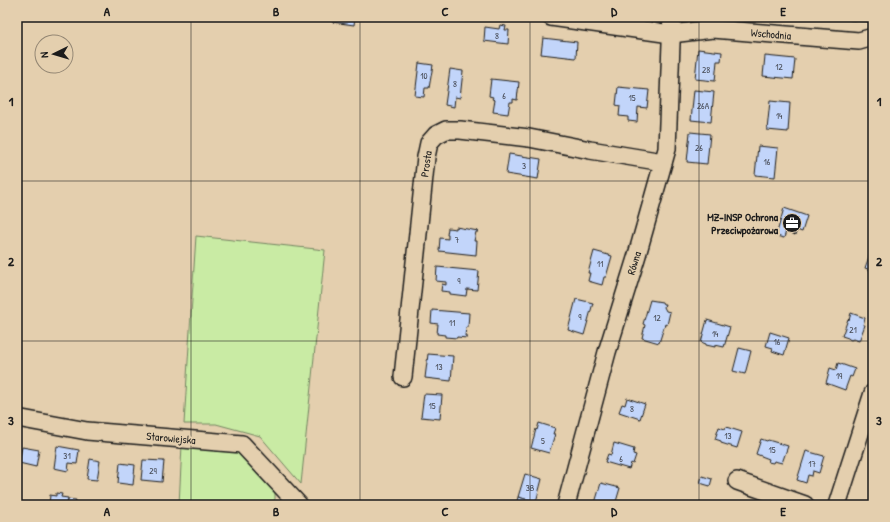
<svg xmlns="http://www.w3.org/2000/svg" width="890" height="522" font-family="'Patrick Hand',sans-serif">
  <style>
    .green { fill: #c9eba4; stroke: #728460 }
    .building { fill: #c2d5fa; stroke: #1c1c1c }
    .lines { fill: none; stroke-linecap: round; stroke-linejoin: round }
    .minor-casing { stroke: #1c1c1c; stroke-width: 20 }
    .minor { stroke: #e4cfae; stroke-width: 17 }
    .grid { fill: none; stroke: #1c1c1c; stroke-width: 1; stroke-opacity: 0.55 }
    .labels { text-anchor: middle; stroke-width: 4; stroke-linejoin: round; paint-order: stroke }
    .number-label { font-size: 9px; fill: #464a54 }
    .street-label { font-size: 11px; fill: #1c1c1c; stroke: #e4cfae }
    .poi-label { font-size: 11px; font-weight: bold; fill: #1c1c1c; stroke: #e4cfae; text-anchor: end }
    .neatline { fill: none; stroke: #1c1c1c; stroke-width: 1.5 }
    .grid-label { font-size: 13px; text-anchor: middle; font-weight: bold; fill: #1c1c1c }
  </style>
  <rect width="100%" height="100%" fill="#e4cfae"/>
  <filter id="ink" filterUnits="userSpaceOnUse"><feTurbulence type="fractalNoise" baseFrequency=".025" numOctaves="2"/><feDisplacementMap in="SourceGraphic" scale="8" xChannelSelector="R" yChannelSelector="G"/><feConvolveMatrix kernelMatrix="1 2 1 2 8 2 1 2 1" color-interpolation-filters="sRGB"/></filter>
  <g filter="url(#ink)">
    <g class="green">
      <polygon points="196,236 325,250 301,484 260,436 216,424 184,424"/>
      <polygon points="182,445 216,446 245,453 275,486 275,499 270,505 179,505"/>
    </g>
    <g class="building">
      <polygon points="325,17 355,17 354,25 332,22 332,20 325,20"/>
      <polygon points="851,17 873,17 873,22 850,20"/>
      <polygon points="500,25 506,26 505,30 509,30 508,44 484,41 485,27 499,29"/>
      <polygon points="543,38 577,42 576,58 541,54"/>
      <polygon points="698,49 722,52 721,61 717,61 715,81 695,79"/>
      <polygon points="765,56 795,59 793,79 763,76"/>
      <polygon points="419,63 433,65 429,88 425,88 424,97 415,96"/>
      <polygon points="450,69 463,71 460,98 455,97 454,107 445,105"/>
      <polygon points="491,79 519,82 517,100 513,99 513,102 510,102 508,114 493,112 495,100 492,99 493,97 489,96"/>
      <polygon points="618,87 649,90 647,108 638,107 637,122 628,121 628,117 619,116 620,106 616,105"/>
      <polygon points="694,90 714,92 711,122 691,120"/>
      <polygon points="770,101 790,103 788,132 767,130"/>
      <polygon points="690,132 710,134 707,164 687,162"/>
      <polygon points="758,146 778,148 775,177 755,175"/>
      <polygon points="509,154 541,159 538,179 506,174"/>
      <polygon points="784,208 807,216 802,232 797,230 795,235 789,233 789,232 786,231 784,238 776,236"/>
      <polygon points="456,227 478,231 478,232 476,232 474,241 477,241 476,255 439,251 440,238 448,239 448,235 447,235 448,228 456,229"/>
      <polygon points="873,245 873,271 871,272 869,271 868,269 865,268"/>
      <polygon points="594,251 612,256 606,277 604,277 602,285 588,281 590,273 588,273"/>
      <polygon points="437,267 479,271 477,290 467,289 466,296 450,294 450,292 441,291 442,284 446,285 446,282 436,281"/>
      <polygon points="576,299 593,303 584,335 568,330"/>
      <polygon points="650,300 662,302 663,304 665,304 664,307 666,311 670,312 667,325 665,324 659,343 642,338 645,325 643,324"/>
      <polygon points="432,310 469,313 468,327 466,327 465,336 467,336 467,338 457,337 457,338 445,337 445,335 437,334 438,324 431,323"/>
      <polygon points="851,313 865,318 863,325 865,325 859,341 853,339 851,340 849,339 848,338 842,336 848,319 849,320"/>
      <polygon points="707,320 730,327 724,347 715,345 715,347 706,345 706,344 701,342"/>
      <polygon points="770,332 789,338 784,355 772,351 773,348 766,346"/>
      <polygon points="739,348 751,351 745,374 733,371"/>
      <polygon points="428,354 453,356 451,381 425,378"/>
      <polygon points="838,363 855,369 852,377 850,376 845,390 826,383 830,368 836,370"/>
      <polygon points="424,394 442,395 440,419 421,417"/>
      <polygon points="627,398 645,404 640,419 619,412 622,404 625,405"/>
      <polygon points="539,423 555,428 553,434 555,434 549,453 531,448 536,429 537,430"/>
      <polygon points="719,427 725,429 726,427 742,432 737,448 721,443 721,441 715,439"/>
      <polygon points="761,439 767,441 768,440 788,446 782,463 774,461 773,463 768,462 769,459 756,454"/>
      <polygon points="614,443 634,449 633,454 636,455 633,464 631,463 629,469 605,462 608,454 611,455"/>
      <polygon points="57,446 79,450 77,464 69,463 68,471 54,468"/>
      <polygon points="22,447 39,450 36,467 19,463"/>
      <polygon points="806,451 824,456 819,473 813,471 812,476 808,475 806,483 797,480"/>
      <polygon points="90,459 100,461 97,480 87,479"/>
      <polygon points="143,460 164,461 162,482 141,480"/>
      <polygon points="120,463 135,465 133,485 118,483"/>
      <polygon points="525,474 542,479 536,502 518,497"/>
      <polygon points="702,476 712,479 710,486 700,483"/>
      <polygon points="601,483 620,488 615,505 601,505 595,503"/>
      <polygon points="56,493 62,494 61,497 68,498 67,505 49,505 50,495 56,496"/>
      <polygon points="518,497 536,502 535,505 516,505"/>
      <polygon points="68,499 76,500 75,505 67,505"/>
    </g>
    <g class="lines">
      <g class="minor-casing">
        <g id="minor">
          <polyline points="551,17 671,34 713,29 859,41 873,37"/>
          <polyline points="403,377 426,157 429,143 436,135 446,130 460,130 529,138 590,150 663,162"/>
          <polyline points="17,418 87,431 242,444 299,505"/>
          <polyline points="737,481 805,505"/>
          <polyline points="566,505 607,352 637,255 667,149 672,17"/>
          <polyline points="837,505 873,393"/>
        </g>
      </g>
      <use href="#minor" class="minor"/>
    </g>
  </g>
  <path class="grid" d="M191 17V505M360 17V505M530 17V505M699 17V505M17 181H873M17 341H873"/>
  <defs>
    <g id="office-disc" transform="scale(1)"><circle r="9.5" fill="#1c1c1c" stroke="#e4cfae"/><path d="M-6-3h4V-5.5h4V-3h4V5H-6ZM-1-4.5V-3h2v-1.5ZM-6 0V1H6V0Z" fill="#fff"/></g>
  </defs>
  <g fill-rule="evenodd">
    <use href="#office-disc" x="792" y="223"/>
  </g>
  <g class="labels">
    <g class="number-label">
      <text x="497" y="39">8</text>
      <text x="779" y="70">12</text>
      <text x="706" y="73">28</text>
      <text x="424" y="79">10</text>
      <text x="455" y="87">8</text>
      <text x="504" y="99">6</text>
      <text x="632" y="101">15</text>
      <text x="703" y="109">26A</text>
      <text x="779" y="119">14</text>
      <text x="699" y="151">26</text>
      <text x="767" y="165">16</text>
      <text x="524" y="169">3</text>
      <text x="457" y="243">7</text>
      <text x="600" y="267">11</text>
      <text x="459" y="284">9</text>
      <text x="580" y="320">9</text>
      <text x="657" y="321">12</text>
      <text x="452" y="326">11</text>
      <text x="853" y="333">21</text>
      <text x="715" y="337">14</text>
      <text x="777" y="345">16</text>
      <text x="439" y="370">13</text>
      <text x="839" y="379">19</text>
      <text x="432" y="409">15</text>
      <text x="632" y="412">8</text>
      <text x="728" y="439">13</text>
      <text x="543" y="444">5</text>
      <text x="772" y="453">15</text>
      <text x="67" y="459">31</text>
      <text x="621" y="462">6</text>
      <text x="812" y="467">17</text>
      <text x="153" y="474">29</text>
      <text x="530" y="491">3B</text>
    </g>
    <g class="street-label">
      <text transform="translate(771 34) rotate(5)" y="4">Wschodnia</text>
      <text transform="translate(426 164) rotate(-82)" y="4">Prosta</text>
      <text transform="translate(634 263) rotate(-73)" y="4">Równa</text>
      <text transform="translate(171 438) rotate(5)" y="4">Starowiejska</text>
    </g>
    <g class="poi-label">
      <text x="778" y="221">MZ-INSP Ochrona<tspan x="778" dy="13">Przeciwpożarowa</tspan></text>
    </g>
  </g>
  <rect width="890" height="522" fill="none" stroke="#e4cfae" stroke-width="44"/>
  <g transform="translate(54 54) rotate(265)"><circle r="19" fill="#e4cfae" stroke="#948774"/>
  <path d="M0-3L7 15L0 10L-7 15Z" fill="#1c1c1c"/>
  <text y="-6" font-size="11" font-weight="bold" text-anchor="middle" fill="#1c1c1c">N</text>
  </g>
  <rect x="22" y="22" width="846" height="478" class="neatline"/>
  <g class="grid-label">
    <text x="107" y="16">A</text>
    <text x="276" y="16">B</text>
    <text x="445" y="16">C</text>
    <text x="614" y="16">D</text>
    <text x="783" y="16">E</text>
    <text x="11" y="106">1</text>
    <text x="879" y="106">1</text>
    <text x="11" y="266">2</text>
    <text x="879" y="266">2</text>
    <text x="11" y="425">3</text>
    <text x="879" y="425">3</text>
    <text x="107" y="516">A</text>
    <text x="276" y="516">B</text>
    <text x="445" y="516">C</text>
    <text x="614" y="516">D</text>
    <text x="783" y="516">E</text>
  </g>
</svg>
